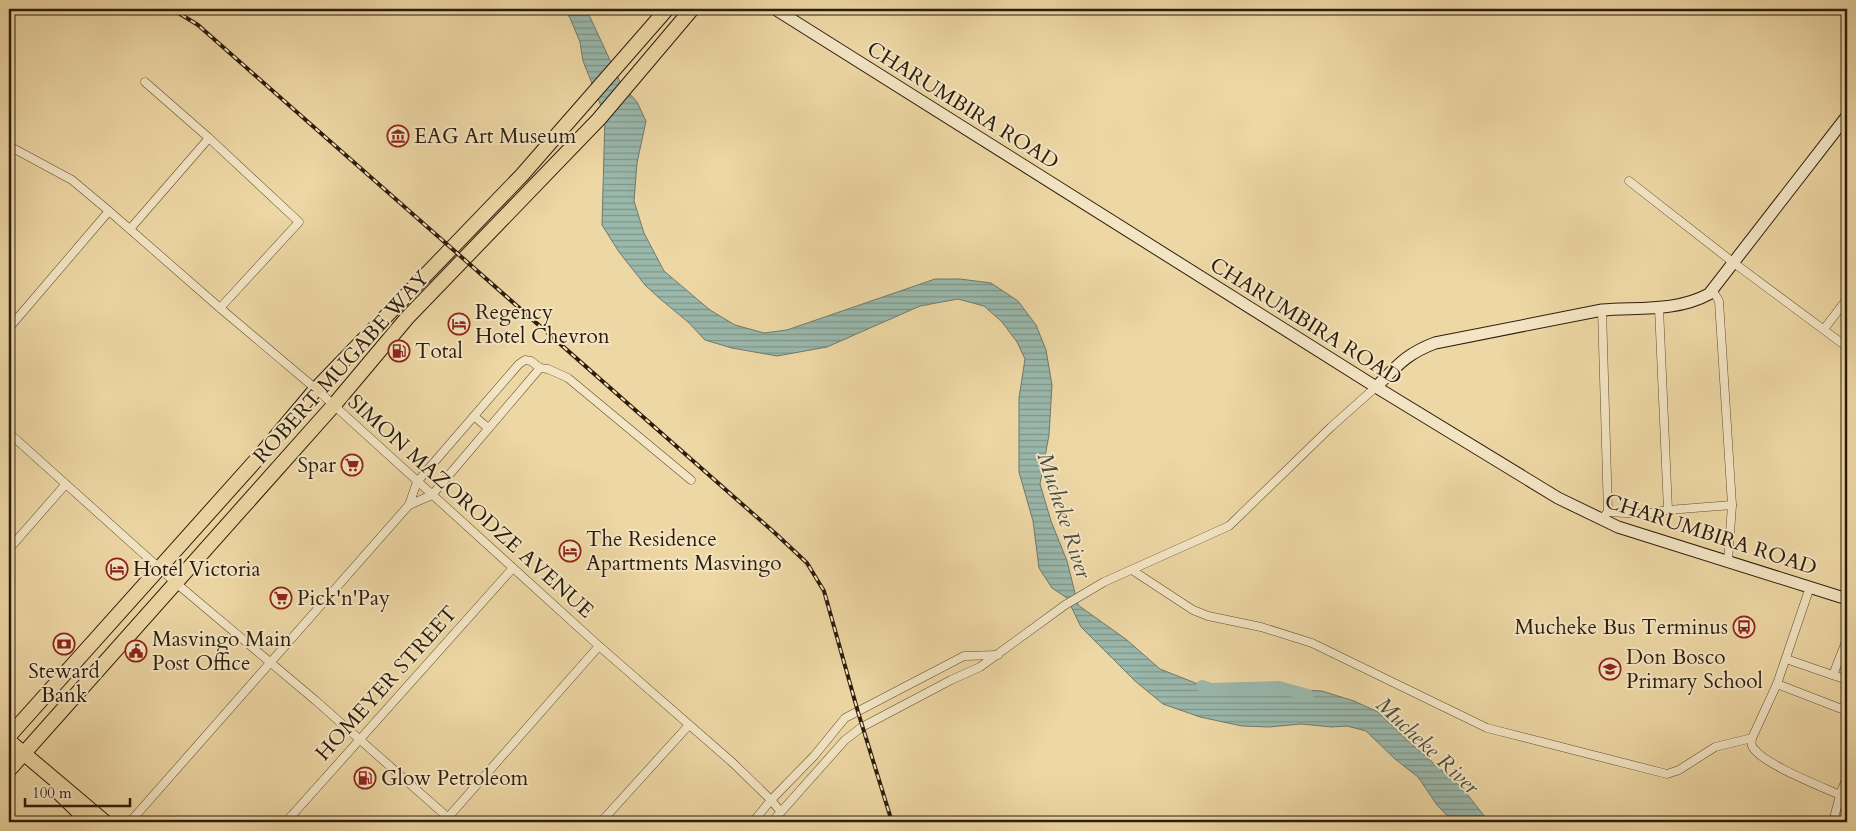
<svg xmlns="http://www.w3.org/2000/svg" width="1856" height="831" font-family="Cardo,serif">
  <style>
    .water { fill: url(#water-rules); stroke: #6e7a6c }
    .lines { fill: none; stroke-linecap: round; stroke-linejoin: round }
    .river { stroke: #9ab8ac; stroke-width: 12 }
    .street-casing { stroke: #5d4b31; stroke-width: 9 }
    .secondary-casing { stroke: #2d1c0b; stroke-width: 13 }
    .highway-casing { stroke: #2d1c0b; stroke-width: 16 }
    .street { stroke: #f3e5c4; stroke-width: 8 }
    .secondary { stroke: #f3e5c4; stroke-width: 11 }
    .highway { stroke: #edd7a4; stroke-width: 14 }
    .rail-casing { stroke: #2d1c0b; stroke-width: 4 }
    .rail { stroke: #f3e5c4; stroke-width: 2; stroke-dasharray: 5.5; stroke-linecap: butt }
    .labels { text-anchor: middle; stroke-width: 4; stroke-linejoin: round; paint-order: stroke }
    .street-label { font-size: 21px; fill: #2d1c0b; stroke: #f3e5c4 }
    .poi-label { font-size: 21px; fill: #2d1c0b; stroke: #f3e5c4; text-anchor: start }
    .water-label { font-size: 22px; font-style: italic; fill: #4e4b3b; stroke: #f3e5c4 }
  </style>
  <defs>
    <pattern id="water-rules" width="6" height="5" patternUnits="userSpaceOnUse" patternTransform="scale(1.25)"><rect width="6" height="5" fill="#9ab8ac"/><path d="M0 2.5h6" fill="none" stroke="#7e958a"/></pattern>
  </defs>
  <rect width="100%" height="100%" fill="#edd7a4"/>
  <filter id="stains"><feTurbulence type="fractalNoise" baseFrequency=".004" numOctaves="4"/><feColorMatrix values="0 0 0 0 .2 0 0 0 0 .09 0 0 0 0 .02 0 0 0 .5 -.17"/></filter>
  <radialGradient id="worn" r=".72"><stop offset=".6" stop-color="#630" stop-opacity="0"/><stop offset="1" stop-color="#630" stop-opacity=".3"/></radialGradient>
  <polygon class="water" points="563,9 584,9 590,17 621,84 637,102 646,121 637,163 634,201 644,233 664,271 710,310 735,325 764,333 787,330 935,279 960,279 991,283 1018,301 1036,325 1046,350 1052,385 1049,435 1040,484 1051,521 1067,561 1078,605 1127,640 1160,669 1203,686 1234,692 1304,690 1322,691 1354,701 1378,712 1407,740 1463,789 1489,822 1453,822 1437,805 1418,777 1395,759 1366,731 1347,726 1332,727 1301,724 1269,727 1242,726 1200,717 1163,704 1135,681 1081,627 1067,598 1052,588 1039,568 1033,521 1019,472 1019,398 1025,359 1017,342 1002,322 984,306 958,299 920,306 827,347 777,356 732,348 705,340 688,322 659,298 645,285 619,252 602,225 605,116 583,61 580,42 570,18"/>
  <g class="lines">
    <polyline class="river" points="1202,686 1211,689 1279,687 1308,695"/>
    <g class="street-casing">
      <g id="street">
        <polyline points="145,82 209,138 299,222 220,308"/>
        <polyline points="9,146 72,180 109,211 220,308 316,389 599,646 733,763 771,800 781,812"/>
        <polyline points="1629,181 1734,263 1847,347"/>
        <polyline points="130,229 209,138"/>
        <polyline points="1713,291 1719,301 1732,505 1728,561"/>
        <polyline points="1659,308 1668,510 1732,505"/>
        <polyline points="1602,310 1608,512"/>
        <polyline points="9,328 109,211"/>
        <polyline points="1824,329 1847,299"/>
        <polyline points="474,416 488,428"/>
        <polyline points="9,433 176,583 315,700 453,822"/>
        <polyline points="409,505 432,495 540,368"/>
        <polyline points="1605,515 1608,512 1644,514 1668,510"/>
        <polyline points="9,549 65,485"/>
        <polyline points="1132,570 1193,610 1208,616 1261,627 1312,643 1487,728 1667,774 1679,770 1715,747 1752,738"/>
        <path d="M1810 587 1777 684 1752 738C1751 743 1751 746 1754 749 1766 765 1820 786 1840 795"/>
        <polyline points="1786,659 1847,680"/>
        <polyline points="1833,675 1847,639"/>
        <polyline points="1777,684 1847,711"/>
        <polyline points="130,822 409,505 417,482 519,364 525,360 531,361 540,368 548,369 568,378 691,480"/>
        <polyline points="286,822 513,568"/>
        <polyline points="444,822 599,646"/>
        <polyline points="601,822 689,725"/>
        <polyline points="753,822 771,800 814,756 845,718 964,656 998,655"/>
        <polyline points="772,822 845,740 862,727 951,680 980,667 1065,605 1104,582 1229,526 1331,427 1376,387"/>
        <polyline points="1833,822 1840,795 1847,777"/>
      </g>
    </g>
    <g class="secondary-casing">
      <g id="secondary">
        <polyline points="775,9 1376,387 1558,498 1618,527 1847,599"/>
        <path d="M1376 387C1398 365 1406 354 1435 343L1602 310C1637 307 1676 312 1709 294L1847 116"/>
      </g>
    </g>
    <g class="highway-casing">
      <g id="highway">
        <polyline points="9,736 258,458 316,389 522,175 667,9"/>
        <polyline points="9,741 105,822"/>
        <polyline points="9,770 334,405 407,318 599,119 692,9"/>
        <polyline points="56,790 89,822"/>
      </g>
    </g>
    <use href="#street" class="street"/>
    <use href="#secondary" class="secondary"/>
    <use href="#highway" class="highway"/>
    <g class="rail-casing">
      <polyline id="rail" points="172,9 198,25 776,534 807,563 824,591 858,712 892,822"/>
    </g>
    <use href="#rail" class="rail"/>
  </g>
  <defs>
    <g id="museum-ring" transform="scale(1.125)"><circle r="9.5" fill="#f3e5c4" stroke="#8f2418" stroke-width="1.5"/><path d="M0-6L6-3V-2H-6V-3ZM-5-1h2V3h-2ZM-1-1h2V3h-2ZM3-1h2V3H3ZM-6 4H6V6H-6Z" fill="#8f2418"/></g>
    <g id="hotel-ring" transform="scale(1.125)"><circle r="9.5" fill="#f3e5c4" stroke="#8f2418" stroke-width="1.5"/><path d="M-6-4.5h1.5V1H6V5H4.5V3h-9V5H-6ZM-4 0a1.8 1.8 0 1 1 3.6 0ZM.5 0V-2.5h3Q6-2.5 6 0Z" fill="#8f2418"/></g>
    <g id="fuel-ring" transform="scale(1.125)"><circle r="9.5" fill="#f3e5c4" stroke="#8f2418" stroke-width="1.5"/><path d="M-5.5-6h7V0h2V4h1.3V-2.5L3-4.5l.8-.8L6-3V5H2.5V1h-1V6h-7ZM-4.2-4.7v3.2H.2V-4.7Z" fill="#8f2418"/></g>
    <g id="supermarket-ring" transform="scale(1.125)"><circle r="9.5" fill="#f3e5c4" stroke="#8f2418" stroke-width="1.5"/><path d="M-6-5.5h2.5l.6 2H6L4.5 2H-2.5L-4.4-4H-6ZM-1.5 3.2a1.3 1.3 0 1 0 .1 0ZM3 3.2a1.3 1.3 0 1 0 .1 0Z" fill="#8f2418"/></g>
    <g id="bus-ring" transform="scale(1.125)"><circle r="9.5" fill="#f3e5c4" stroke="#8f2418" stroke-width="1.5"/><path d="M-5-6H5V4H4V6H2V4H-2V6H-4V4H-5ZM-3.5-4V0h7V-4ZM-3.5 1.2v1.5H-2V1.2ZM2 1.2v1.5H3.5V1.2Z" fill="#8f2418"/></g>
    <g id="bank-ring" transform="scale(1.125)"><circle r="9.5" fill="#f3e5c4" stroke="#8f2418" stroke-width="1.5"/><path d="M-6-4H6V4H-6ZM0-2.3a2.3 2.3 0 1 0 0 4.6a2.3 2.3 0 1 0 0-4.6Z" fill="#8f2418"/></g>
    <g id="civic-ring" transform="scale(1.125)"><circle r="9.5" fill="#f3e5c4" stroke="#8f2418" stroke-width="1.5"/><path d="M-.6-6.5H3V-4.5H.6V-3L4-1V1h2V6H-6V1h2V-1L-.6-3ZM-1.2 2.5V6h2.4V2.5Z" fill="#8f2418"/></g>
    <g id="school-ring" transform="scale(1.125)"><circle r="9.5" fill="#f3e5c4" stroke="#8f2418" stroke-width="1.5"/><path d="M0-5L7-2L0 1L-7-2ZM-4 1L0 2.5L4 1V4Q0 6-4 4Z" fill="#8f2418"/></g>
  </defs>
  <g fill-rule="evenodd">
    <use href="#museum-ring" x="398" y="136"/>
    <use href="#hotel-ring" x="459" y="324"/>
    <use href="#fuel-ring" x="399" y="351"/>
    <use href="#supermarket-ring" x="352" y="465"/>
    <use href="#hotel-ring" x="570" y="551"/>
    <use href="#hotel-ring" x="117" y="569"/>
    <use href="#supermarket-ring" x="281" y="598"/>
    <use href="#bus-ring" x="1744" y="627"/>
    <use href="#bank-ring" x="64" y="644"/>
    <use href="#civic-ring" x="136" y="651"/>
    <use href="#school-ring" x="1610" y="669"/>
    <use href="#fuel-ring" x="365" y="778"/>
  </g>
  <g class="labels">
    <g class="street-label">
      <text transform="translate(963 105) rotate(32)" y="7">CHARUMBIRA ROAD</text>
      <text transform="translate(1306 321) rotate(32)" y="7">CHARUMBIRA ROAD</text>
      <text transform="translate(341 367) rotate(-48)" y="7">ROBERT MUGABE WAY</text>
      <text transform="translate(471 506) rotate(42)" y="7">SIMON MAZORODZE AVENUE</text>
      <text transform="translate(1711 534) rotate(18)" y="7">CHARUMBIRA ROAD</text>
      <text transform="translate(386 683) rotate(-48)" y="7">HOMEYER STREET</text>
    </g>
    <g class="poi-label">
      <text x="414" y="143">EAG Art Museum</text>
      <text x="475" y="319">Regency<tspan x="475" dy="24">Hotel Chevron</tspan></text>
      <text x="415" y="358">Total</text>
      <text x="336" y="472" text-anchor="end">Spar</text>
      <text x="586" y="546">The Residence<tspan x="586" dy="24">Apartments Masvingo</tspan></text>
      <text x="133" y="576">Hotel Victoria</text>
      <text x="297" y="605">Pick'n'Pay</text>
      <text x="1728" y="634" text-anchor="end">Mucheke Bus Terminus</text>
      <text x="152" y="646">Masvingo Main<tspan x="152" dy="24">Post Office</tspan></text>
      <text x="1626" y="664">Don Bosco<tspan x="1626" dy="24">Primary School</tspan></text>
      <text x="64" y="678" text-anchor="middle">Steward<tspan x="64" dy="24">Bank</tspan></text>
      <text x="381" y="785">Glow Petroleom</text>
    </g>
    <g class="water-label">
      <text transform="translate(1065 515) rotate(72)" y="8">Mucheke River</text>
      <text transform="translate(1428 745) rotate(43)" y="8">Mucheke River</text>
    </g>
  </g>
  <rect width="1856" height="831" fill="none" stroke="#edd7a4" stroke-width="30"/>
  <rect x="10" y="10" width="1836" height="811" fill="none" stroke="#2d1c0b" stroke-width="2.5"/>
  <rect x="15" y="15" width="1826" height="801" fill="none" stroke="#2d1c0b"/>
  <path d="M25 798v8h105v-8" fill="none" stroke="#2d1c0b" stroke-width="2.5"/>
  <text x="32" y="798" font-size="15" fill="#2d1c0b" stroke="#f3e5c4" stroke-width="4" paint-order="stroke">100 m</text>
  <rect width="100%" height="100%" filter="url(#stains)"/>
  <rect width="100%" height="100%" fill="url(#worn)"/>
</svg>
